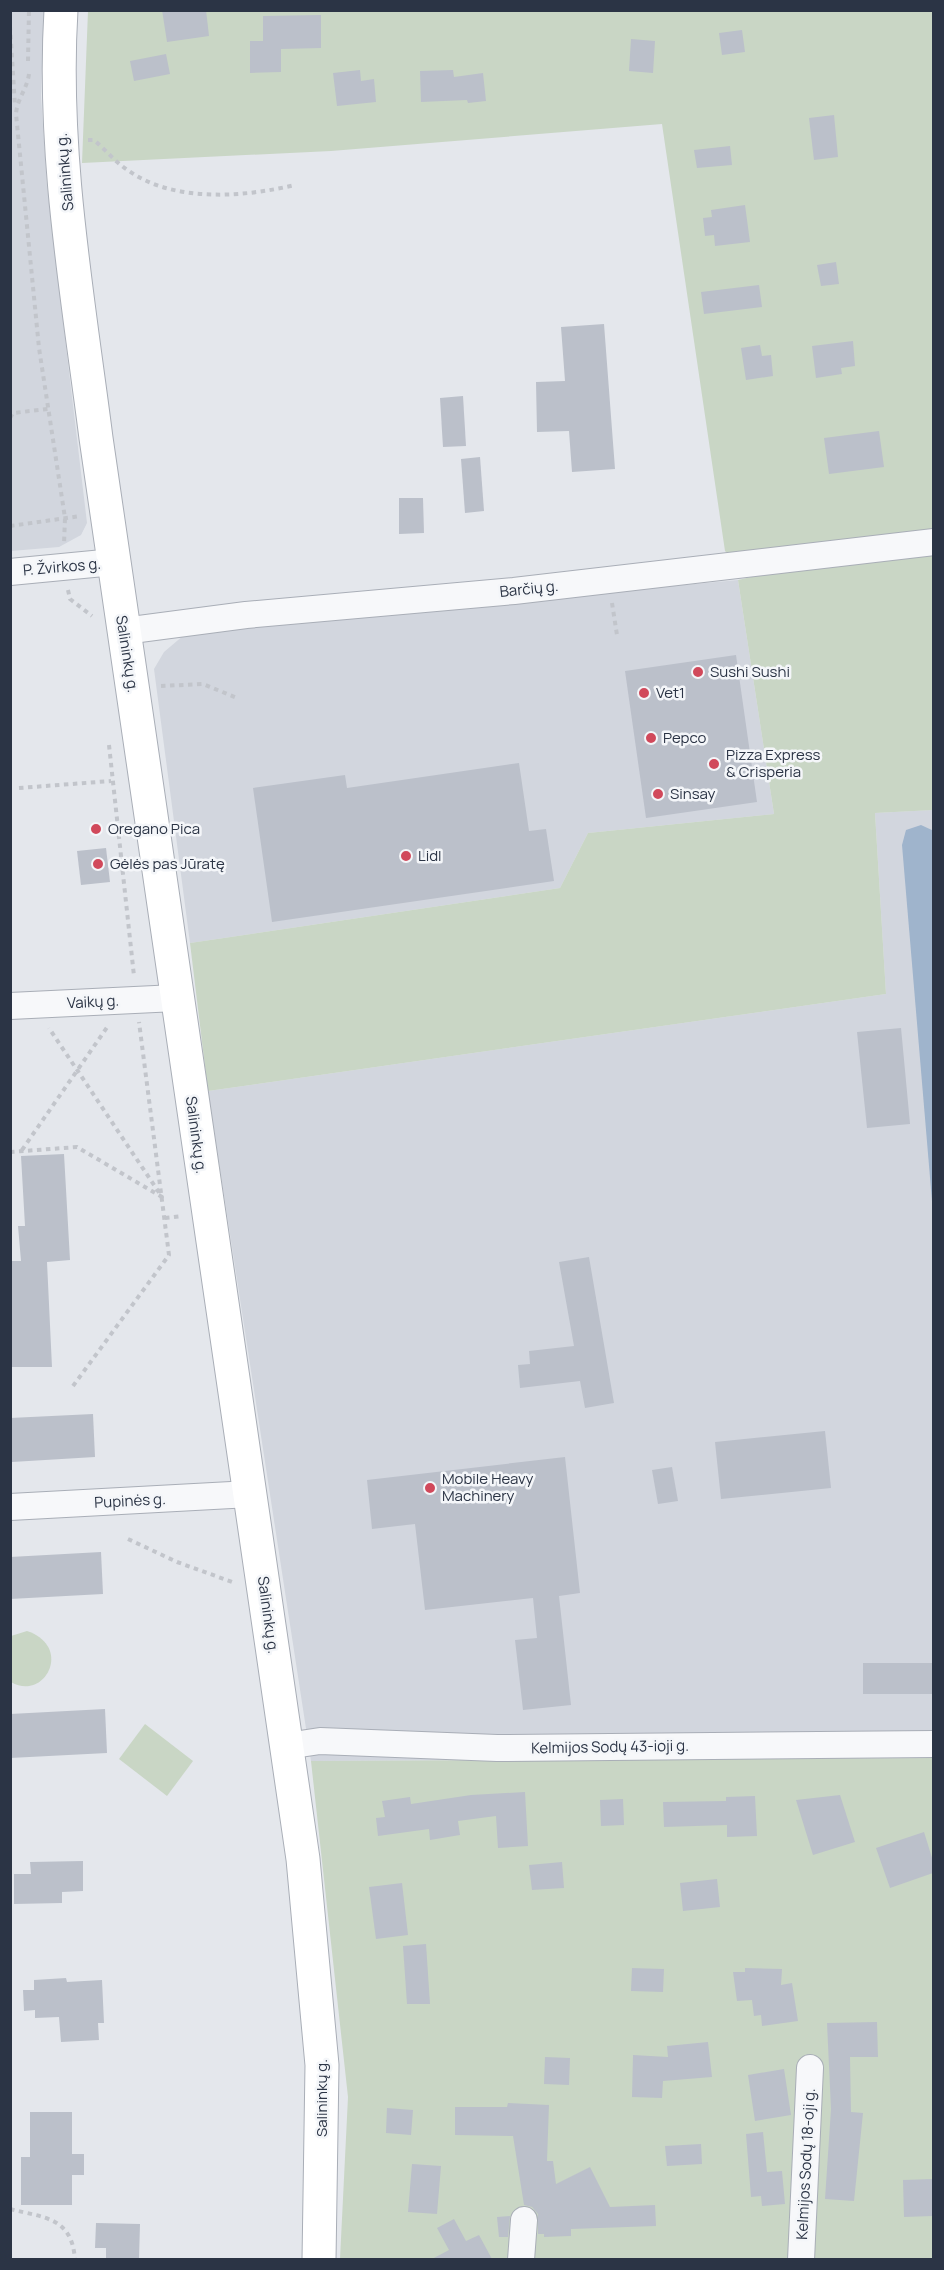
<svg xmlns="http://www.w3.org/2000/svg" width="944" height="2270" font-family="Manrope,sans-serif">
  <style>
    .built { fill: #d2d6de }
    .green { fill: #c9d6c5 }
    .water { fill: #9fb4cc }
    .building { fill: #bbc0ca }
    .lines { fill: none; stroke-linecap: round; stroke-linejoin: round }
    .street-casing { stroke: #a9aeb7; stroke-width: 28 }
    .secondary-casing { stroke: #a9aeb7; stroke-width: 35 }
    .path { stroke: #c2c5cb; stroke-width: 4; stroke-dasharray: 4.5 4.5; stroke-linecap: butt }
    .street { stroke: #f7f8fa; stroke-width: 26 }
    .secondary { stroke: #fff; stroke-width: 33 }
    .poi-dot { fill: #d1495b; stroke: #f4f6f9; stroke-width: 2 }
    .labels { text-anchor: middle; stroke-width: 5; stroke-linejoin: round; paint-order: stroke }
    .street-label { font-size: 15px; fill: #2b3445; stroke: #f4f6f9 }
    .poi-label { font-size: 15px; fill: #2b3445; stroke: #f4f6f9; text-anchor: start }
  </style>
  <rect width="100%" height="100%" fill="#e4e7ec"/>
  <g class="built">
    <polygon points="11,10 44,11 41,96 47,186 87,523 81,535 59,547 11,551"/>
    <polygon points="738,580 774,814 588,833 560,888 190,943 154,669 164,652 184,635 197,630"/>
    <polygon points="933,810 933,1758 311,1761 208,1091 886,994 875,813"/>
  </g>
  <g class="green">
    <polygon points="88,11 933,11 934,810 875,813 886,994 208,1091 190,943 560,888 588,833 774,814 738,580 751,577 725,551 662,124 331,151 82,163"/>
    <path d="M27 1631C74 1647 44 1702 11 1682V1636Z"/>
    <polygon points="145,1724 193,1761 167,1796 119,1759"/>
    <polygon points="933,1758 933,2259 340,2259 348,2097 311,1761"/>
  </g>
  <polygon class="water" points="921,825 934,831 933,1213 902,845 906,830"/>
  <g class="building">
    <polygon points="162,10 206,10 209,36 167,42"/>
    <polygon points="321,15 321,48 281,49 281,72 250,73 250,41 263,41 263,16"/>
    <polygon points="742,30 745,52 722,55 719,33"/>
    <polygon points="631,39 655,41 653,73 629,71"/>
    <polygon points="166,54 170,74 134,81 130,61"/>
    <polygon points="360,70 361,81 374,79 376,102 337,106 333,73"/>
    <polygon points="453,70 454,77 483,73 486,101 468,103 467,100 421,102 420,71"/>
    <polygon points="834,115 838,157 814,160 809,118"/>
    <polygon points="730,146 732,165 697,168 694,150"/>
    <polygon points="745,205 750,242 715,246 714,235 705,236 703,218 712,217 711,210"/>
    <polygon points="836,262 839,284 821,286 817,265"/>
    <polygon points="759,285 762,307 704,314 701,292"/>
    <polygon points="604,324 615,469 572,472 569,431 537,432 536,382 565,381 561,327"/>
    <polygon points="853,341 855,366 841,368 842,374 816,378 812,346"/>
    <polygon points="760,345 762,356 771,355 773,376 746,380 741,348"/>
    <polygon points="463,396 466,446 443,447 440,398"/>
    <polygon points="879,431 884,467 829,474 824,438"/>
    <polygon points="480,457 484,511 465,513 461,459"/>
    <polygon points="399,498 423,498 424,533 399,534"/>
    <polygon points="736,655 757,802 646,818 625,671"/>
    <polygon points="519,763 529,831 546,829 554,881 272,922 253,788 345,775 347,788"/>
    <polygon points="106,848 110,882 81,885 77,851"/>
    <polygon points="901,1028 910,1124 867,1128 857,1032"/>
    <polygon points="64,1154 70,1260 47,1262 52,1367 10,1367 10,1261 21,1261 18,1226 25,1226 21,1156"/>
    <polygon points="589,1257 614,1403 585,1408 580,1381 520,1388 518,1365 530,1364 529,1351 574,1346 559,1262"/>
    <polygon points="93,1414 95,1457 12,1462 10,1418"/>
    <polygon points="825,1431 831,1488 721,1499 715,1442"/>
    <polygon points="565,1457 580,1593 559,1596 571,1705 523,1710 515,1640 537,1638 533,1598 425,1610 415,1524 372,1529 367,1480"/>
    <polygon points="672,1467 678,1501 658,1504 652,1470"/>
    <polygon points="101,1552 103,1594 10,1599 10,1557"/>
    <rect x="863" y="1663" width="70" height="31"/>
    <polygon points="105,1709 107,1753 10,1758 10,1714"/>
    <polygon points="525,1792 528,1846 498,1848 496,1816 458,1821 460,1835 430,1840 429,1829 378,1836 376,1818 385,1817 382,1801 410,1797 411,1804 471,1795"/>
    <polygon points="840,1795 855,1842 813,1855 796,1800"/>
    <polygon points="755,1796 757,1836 727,1837 727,1825 664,1827 663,1802 726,1801 726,1797"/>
    <polygon points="623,1799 624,1825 601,1826 600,1800"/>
    <polygon points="924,1832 933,1861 933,1873 890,1888 876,1848"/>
    <polygon points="83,1861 83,1891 62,1892 62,1903 14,1904 14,1874 31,1874 30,1862"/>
    <polygon points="562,1862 564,1888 532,1890 529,1865"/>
    <polygon points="717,1879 720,1907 683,1911 680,1883"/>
    <polygon points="402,1883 408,1935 376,1939 369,1887"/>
    <polygon points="426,1944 430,2004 407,2004 403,1946"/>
    <polygon points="632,1968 664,1969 663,1992 631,1991"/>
    <polygon points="745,1968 782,1969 781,1985 792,1983 798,2021 762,2026 761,2015 754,2016 752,2000 737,2001 733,1972 745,1972"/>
    <polygon points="66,1978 67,1982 102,1980 104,2023 98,2023 99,2040 61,2042 59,2017 35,2018 35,2010 24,2011 23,1990 34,1990 34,1980"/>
    <polygon points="877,2022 878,2057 850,2057 851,2112 863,2113 854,2201 825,2199 831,2109 827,2023"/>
    <polygon points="708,2042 712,2077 663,2081 662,2098 632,2097 633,2055 668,2057 667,2046"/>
    <polygon points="545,2057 570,2058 569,2085 544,2084"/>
    <polygon points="784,2069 791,2115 755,2121 748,2075"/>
    <polygon points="508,2103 549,2105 547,2161 553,2161 556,2184 590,2167 610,2207 655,2205 656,2226 571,2229 571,2236 544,2237 544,2234 538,2234 538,2214 532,2207 524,2205 513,2136 455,2135 455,2107 507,2107"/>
    <polygon points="387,2108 413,2110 411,2135 386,2133"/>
    <polygon points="30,2112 72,2112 72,2154 84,2154 84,2175 72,2175 72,2205 21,2205 21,2157 30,2157"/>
    <polygon points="763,2132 767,2172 782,2171 785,2204 762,2206 761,2196 751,2197 746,2134"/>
    <polygon points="701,2144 702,2164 667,2166 665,2146"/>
    <polygon points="412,2164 441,2166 437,2214 408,2212"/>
    <polygon points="933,2179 933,2216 904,2217 903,2180"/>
    <polygon points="510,2216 508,2237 499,2237 497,2217"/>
    <polygon points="454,2219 466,2241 479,2235 492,2259 432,2259 449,2250 437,2228"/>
    <polygon points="96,2223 140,2224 139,2259 106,2259 106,2248 95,2248"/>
  </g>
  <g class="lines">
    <g class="street-casing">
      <g id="street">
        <polyline points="10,572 114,562"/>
        <polyline points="124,631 246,615 514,591 934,542"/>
        <polyline points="10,1006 176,998"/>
        <polyline points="10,1507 250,1494"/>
        <polyline points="287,1746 320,1741 497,1748 934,1744"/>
        <polyline points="521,2260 524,2220"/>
        <polyline points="801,2260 810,2068"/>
      </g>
    </g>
    <g class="secondary-casing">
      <path id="secondary" d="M61 10C52 153 78 297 96 438L303 1859 322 2065 319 2260"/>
    </g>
    <g class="path">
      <polyline points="10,26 15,106"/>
      <polyline points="28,61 29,10"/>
      <path d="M29 74C27 89 17 99 16 114L39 348 65 518 64 544"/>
      <path d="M88 140H94C106 150 116 163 129 171 175 203 244 197 295 185"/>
      <polyline points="10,418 13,413 48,409"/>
      <polyline points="10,526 81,516"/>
      <polyline points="68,590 70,599 92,616"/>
      <polyline points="612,603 617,635"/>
      <polyline points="161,686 203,684 237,698"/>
      <polyline points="109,745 134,976"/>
      <polyline points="19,788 111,781"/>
      <polyline points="22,1150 108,1026"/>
      <polyline points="10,1152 77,1147 162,1197 49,1028"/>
      <polyline points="165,1218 182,1216"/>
      <polyline points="73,1386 169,1255 139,1022"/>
      <polyline points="128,1539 177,1562 235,1583"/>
      <path d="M10 2209C45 2218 72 2217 75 2260"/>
    </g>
    <use href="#street" class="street"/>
    <use href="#secondary" class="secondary"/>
  </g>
  <g class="poi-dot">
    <circle cx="698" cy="672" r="6"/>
    <circle cx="644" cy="693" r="6"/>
    <circle cx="651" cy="738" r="6"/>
    <circle cx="714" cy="764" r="6"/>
    <circle cx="658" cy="794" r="6"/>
    <circle cx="96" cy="829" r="6"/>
    <circle cx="406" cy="856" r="6"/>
    <circle cx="98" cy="864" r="6"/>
    <circle cx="430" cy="1488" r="6"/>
  </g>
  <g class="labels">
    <g class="street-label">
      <text transform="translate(65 172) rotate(-95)" y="5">Salininkų g.</text>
      <text transform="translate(62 567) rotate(-5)" y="5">P. Žvirkos g.</text>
      <text transform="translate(529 589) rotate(-6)" y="5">Barčių g.</text>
      <text transform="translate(127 654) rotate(81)" y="5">Salininkų g.</text>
      <text transform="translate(93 1002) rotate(-3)" y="5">Vaikų g.</text>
      <text transform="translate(196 1135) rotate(82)" y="5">Salininkų g.</text>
      <text transform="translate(130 1501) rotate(-3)" y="5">Pupinės g.</text>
      <text transform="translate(268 1615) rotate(82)" y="5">Salininkų g.</text>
      <text transform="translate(610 1747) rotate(-1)" y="5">Kelmijos Sodų 43-ioji g.</text>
      <text transform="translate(322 2098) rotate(-90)" y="5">Salininkų g.</text>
      <text transform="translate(806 2164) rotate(-87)" y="5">Kelmijos Sodų 18-oji g.</text>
    </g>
    <g class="poi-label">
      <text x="710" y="677">Sushi Sushi</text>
      <text x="656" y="698">Vet1</text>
      <text x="663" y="743">Pepco</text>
      <text x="726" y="760">Pizza Express<tspan x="726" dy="17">&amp; Crisperia</tspan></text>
      <text x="670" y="799">Sinsay</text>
      <text x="108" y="834">Oregano Pica</text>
      <text x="418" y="861">Lidl</text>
      <text x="110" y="869">Gėlės pas Jūratę</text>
      <text x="442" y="1484">Mobile Heavy<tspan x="442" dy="17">Machinery</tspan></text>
    </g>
  </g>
  <rect width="944" height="2270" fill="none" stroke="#2b3445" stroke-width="24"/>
</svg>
